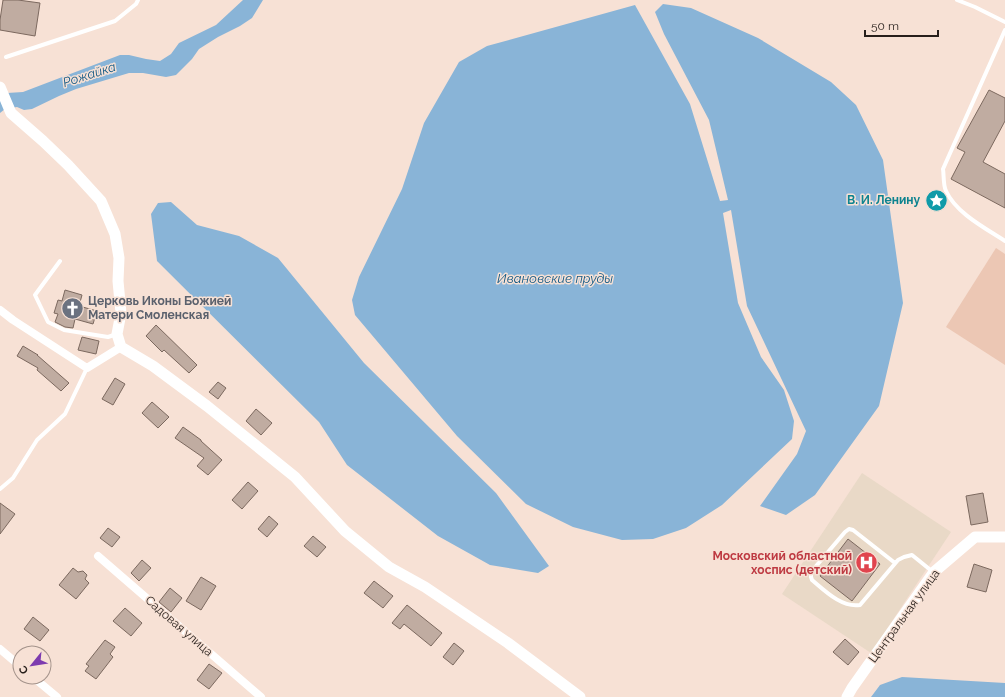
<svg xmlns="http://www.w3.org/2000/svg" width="1005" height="697" viewBox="0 0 1005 697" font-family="Raleway,sans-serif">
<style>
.medical{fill:#e9d9c7}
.green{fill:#ecc7b4}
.water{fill:#89b4d7}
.building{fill:#c0aca1;stroke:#7c695f}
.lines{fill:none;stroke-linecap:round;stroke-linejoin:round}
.service{stroke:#fff;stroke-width:4}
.minor{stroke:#fff;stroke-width:8}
.tertiary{stroke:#fff;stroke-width:11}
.labels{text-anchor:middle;stroke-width:3;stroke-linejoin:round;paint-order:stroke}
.culture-label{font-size:12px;font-weight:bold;fill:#0d838f;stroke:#f7e1d5;text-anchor:end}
.worship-label{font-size:12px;font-weight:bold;fill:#5b616d;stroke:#f7e1d5;text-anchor:start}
.health-label{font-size:12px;font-weight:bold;fill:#be3a42;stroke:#f7e1d5;text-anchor:end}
.street-label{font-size:12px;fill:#271f1b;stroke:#f7e1d5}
.water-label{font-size:13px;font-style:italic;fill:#0e5683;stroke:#f7e1d5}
</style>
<rect width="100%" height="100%" fill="#f7e1d5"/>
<path class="medical" d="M862,473l89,59 -80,121 -89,-59z"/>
<path class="green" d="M996,248l9,6v111l-59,-38z"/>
<path class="water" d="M243,0h20l-11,18 -12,8 -22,11 -19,12 -7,10 -16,16 -10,2 -23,-4h-14l-53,16 -17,7 -27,13 -8,1 -7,-3 -12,2 -5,4v-16l7,-4 16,-1 97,-37h9l17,4 14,2 11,-7 8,-11 37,-18z
M663,4l28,4 67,30 73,44 25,23 27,55 20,143 -24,103 -64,89 -29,20 -26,-9 37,-52 9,-23 -59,-125 -16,-96 -8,3 15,90 23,54 23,33 10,31 -2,18 -70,66 -36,23 -33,11 -31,1 -49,-13 -47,-23 -69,-68 -102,-121 -3,-15 7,-23 43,-88 22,-66 35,-61 28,-16 148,-41 55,99 30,97 8,-1 -19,-80 -45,-86 -9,-22z
M171,202l26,23 42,11 39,22 86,105 132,130 53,73 -11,7 -48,-8 -52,-29 -91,-71 -28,-43 -162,-161 -6,-47 7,-11z
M902,677l103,6v14h-134l9,-12z"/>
<path class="building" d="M3,0h15l22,3 -5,33 -35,-6v-10z
M989,90l16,8v23l-22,41 22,12v34l-54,-29 14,-27 -8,-4z
M65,290l17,5 -3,11 18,5 -4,13 -18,-5 -2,9 -8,-1 -10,-5 3,-8 -4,-1 4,-13 4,1z
M156,325l41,40 -8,8 -25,-23 -2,2 -16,-16z
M82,337l17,4 -3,13 -18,-4z
M23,346l15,9h-1l32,28 -8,8 -24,-21 1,-2 -21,-12z
M115,378l10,6 -12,21 -11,-6z
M218,382l8,6 -8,11 -9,-7z
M152,402l17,15 -11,11 -16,-15z
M256,409l16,14 -11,12 -15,-14z
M183,427l18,13v1l21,19 -14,15 -11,-9 7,-8 -29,-20z
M248,482l10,9 -16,18 -10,-9z
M983,493l5,29 -17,3 -5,-29z
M0,503l15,11 -15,20z
M269,516l9,8 -11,13 -9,-8z
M108,528l12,9 -8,10 -12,-9z
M313,536l13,11 -9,10 -13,-11z
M848,539l32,25 -28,37 -32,-25z
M142,560l9,8 -12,13 -8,-8z
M974,564l18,6 -6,22 -19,-5z
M73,568l5,4 5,-1 4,4 -2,4 4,4 -13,16 -17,-14z
M201,577l15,9 -15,24 -15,-9z
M374,581l19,15 -10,12 -19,-15z
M170,588l12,10 -11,14 -12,-10z
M407,605l35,28 -11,13 -27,-22 -4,5 -8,-6z
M125,608l17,15 -11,13 -18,-15z
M33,617l16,13 -9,11 -16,-12z
M845,639l14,13 -11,13 -15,-13z
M105,640l10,7 -5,7 3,3 -17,22 -11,-8 4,-5 -3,-2z
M454,643l10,8 -11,14 -10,-8z
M209,664l13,9 -13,16 -12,-9z"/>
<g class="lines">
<path class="service" d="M957,0l18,7 30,15
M1005,30l-62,139c1,6 0,16 3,22 10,22 39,37 59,50
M6,57l109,-36 21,-17 2,-4
M60,261l-25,34 13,27 16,8 44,7 9,-3
M0,489l13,-11 24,-38 28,-26 22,-46
M895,563l-42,-33 -4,-1 -4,3 -34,40v5l1,3c13,11 30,28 48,25l38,-45 6,-3 8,-2 21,17"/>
<path class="minor" d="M0,310l13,10 74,48 34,-21
M98,556l163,141
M0,649l20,17
M33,677l24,20"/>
<path class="tertiary" d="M0,87l11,26 32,28 25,24 33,36 14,33 4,24 -1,23 3,32 -4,21 4,13 32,19 54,40 88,71 50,54 44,36 36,20 83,56 72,54
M847,697l5,-9 82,-116 41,-35h30"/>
</g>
<defs>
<symbol id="sight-disc" viewBox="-11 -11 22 22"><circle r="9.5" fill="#0f9aa8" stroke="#f7e1d5"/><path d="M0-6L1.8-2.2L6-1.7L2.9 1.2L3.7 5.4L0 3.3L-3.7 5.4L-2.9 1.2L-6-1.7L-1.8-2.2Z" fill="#fff"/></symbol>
<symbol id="church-disc" viewBox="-11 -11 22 22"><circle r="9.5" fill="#6b7280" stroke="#f7e1d5"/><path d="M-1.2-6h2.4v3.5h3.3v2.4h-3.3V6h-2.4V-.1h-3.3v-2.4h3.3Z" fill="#fff"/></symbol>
<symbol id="hospital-disc" viewBox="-11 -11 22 22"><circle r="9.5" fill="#e0444e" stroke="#f7e1d5"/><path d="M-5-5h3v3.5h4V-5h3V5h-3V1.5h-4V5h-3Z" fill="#fff"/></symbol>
</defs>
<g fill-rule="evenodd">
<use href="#sight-disc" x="924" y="188" width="25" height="25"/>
<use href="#church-disc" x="60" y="296" width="25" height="25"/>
<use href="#hospital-disc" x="854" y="550" width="25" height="25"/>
</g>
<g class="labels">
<g class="culture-label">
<text x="920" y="204">В. И. Ленину</text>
</g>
<g class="worship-label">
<text x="88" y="305">Церковь Иконы Божией<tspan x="88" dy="14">Матери Смоленская</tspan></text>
</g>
<g class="health-label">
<text x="852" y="560">Московский областной<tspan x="852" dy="14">хоспис (детский)</tspan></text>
</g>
<g class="street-label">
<text transform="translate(904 616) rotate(-54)" y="4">Центральная улица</text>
<text transform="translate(179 626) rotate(41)" y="4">Садовая улица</text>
</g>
<g class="water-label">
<text transform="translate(89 74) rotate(-18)" y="5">Рожайка</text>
<text x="555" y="283">Ивановские пруды</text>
</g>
</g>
<g transform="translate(32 665) rotate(240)"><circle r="19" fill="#f7e1d5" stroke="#a4938b"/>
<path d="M0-3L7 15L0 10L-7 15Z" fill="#7d3baf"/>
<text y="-6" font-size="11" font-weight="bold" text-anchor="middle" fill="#271f1b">С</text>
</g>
<path d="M865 30v6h73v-6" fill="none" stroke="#271f1b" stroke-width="2"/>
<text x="871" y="30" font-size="12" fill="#271f1b" stroke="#f7e1d5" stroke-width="3" paint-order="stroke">50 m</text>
</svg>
